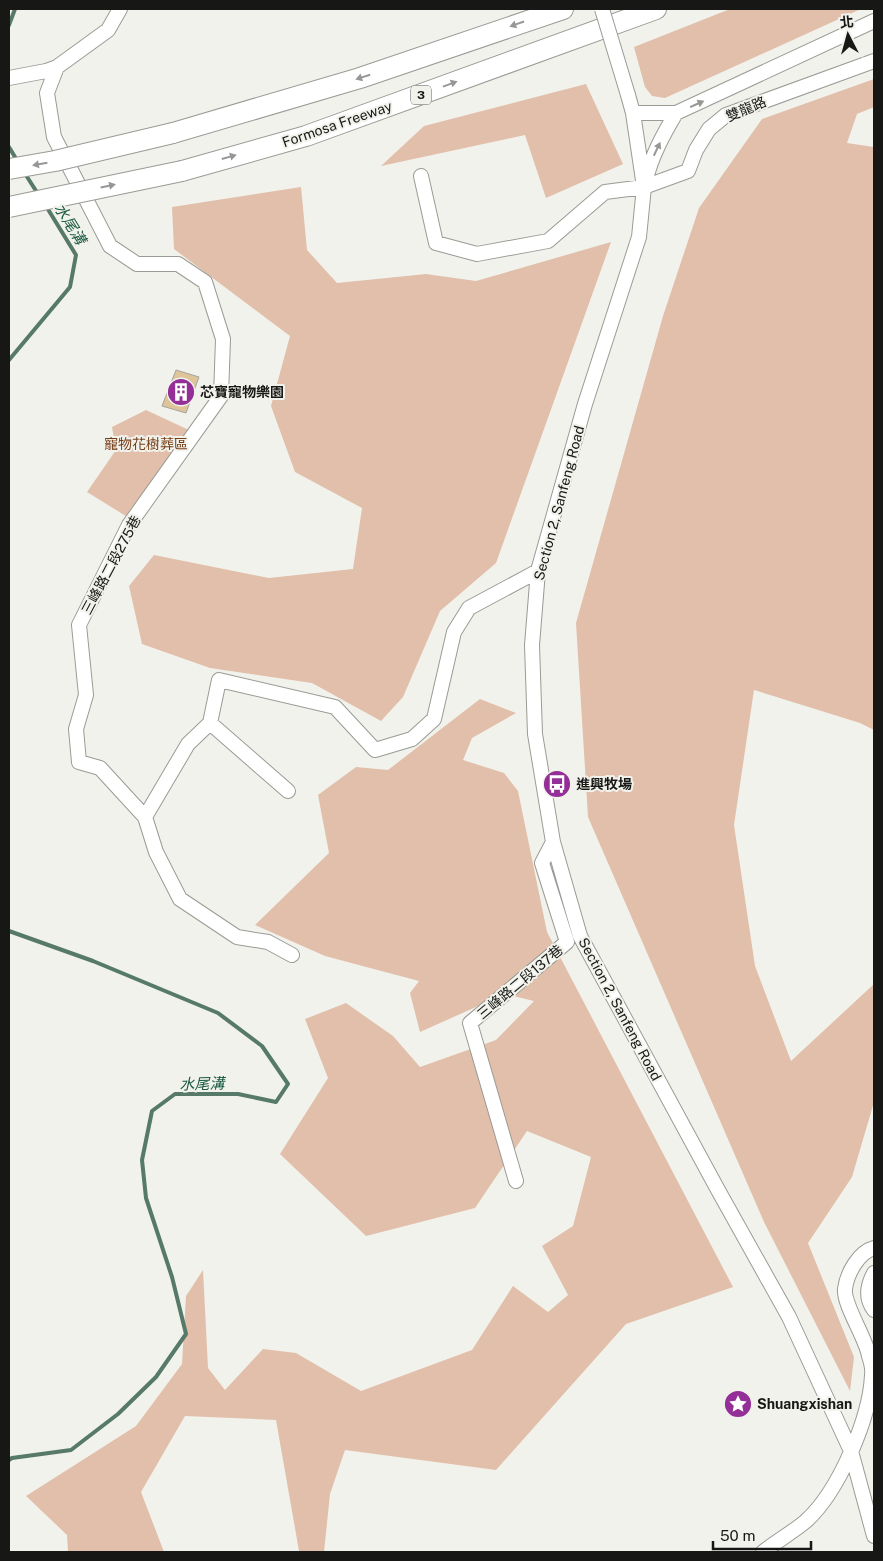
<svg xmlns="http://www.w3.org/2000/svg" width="883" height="1561" viewBox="0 0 883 1561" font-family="'Public Sans','Noto Sans TC',sans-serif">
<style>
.green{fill:#e1bfaa}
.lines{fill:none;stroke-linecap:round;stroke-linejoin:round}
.stream{stroke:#567969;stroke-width:4}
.building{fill:#ddc499;stroke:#a6a29d}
.minor-casing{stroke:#9a9b95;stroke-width:16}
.highway-casing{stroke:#9a9b95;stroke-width:22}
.minor{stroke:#fff;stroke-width:14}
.highway{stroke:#fff;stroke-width:20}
.minor-bridge-casing{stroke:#9a9b95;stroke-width:16;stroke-linecap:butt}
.highway-bridge-casing{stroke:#9a9b95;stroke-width:22;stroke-linecap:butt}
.minor-bridge{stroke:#fff;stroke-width:14}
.highway-bridge{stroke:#fff;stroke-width:20}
.oneway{fill:#979796}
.labels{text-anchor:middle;stroke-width:4;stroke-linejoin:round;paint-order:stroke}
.shield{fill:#f2f2ec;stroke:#595956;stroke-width:1}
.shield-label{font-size:12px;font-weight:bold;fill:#171715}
.street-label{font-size:14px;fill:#171715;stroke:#f2f2ec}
.poi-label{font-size:14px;font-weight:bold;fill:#171715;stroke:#f2f2ec;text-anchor:start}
.park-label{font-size:14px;fill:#763e17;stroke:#f2f2ec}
.water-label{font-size:15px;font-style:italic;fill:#1a5a43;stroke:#f2f2ec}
</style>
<rect width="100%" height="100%" fill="#f2f2ec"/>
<path class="green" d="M730,9h131l-196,89 -13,-2 -7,-9 -11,-40z
M874,79v28l-17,7 -10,29 27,4v583l-14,-7 -106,-33 -20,135 21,141 36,95 83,-77v118l-22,75 -44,66 46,114 -4,34 -86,-169 -176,-405 -12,-194 87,-307 36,-108 63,-89z
M586,84l37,80 -77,34 -21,-63 -144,31 43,-40z
M301,187l6,63 30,33 89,-9 50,7 135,-39 -115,321 -56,48 -37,86 -22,24 -69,-38 -102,-15 -68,-24 -13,-58 25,-31 115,23 84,-9 9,-61 -67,-36 -24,-66 19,-70 -116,-87 -2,-42z
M146,410l45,21 -62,87 -42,-26 29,-42 -4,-23z
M480,699l36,14 -44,25 -9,22 41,13 14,18 29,141 186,355 -107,37 -130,146 -151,-20 -15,44 -6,58 -25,-1 -23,-131 -91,-4 -44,76 23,60h-96l-1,-17 -41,-39 110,-70 46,-62 4,-68 17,-26 5,98 17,22 38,-41 33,4 65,38 111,-41 41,-64 35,26 20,-17 -26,-49 31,-20 18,-69 -64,-26 -52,77 -109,28 -86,-82 48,-76 -23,-59 41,-16 47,33 27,31 76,-27 38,-39 -29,-7 -85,38 -10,-39 9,-12 -94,-25 -70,-31 74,-72 -11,-58 38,-28 32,3z"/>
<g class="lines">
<path class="stream" d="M9,25l6,-16
M9,147l9,15
M24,172l14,22
M9,360l61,-73 6,-32 -30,-49
M9,931l84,30 125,52 44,33 26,38 -12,18 -38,-8h-63l-23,17 -10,49 4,38 26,79 14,57 -30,43 -38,37 -47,36 -59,8 -3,2"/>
</g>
<path class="building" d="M176,370l23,7 -13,36 -24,-7z"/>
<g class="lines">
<defs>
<path id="minor" d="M57,67l-10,26 7,44 56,109 27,18h41l27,18 18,57 -2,57 -92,129 -50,100 7,70 -10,34 3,33 21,6 45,49 43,-73 22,-21
M9,78l37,-7 11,-4 51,-37 12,-21
M628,95l5,18 11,74 -5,50 -54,167 -47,167 -6,74 3,89 18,108 27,94 138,254 71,127 62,134 23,85
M633,113h43l198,-92
M421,176l15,67 41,11 71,-13 57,-49 39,-5 44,-16 8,-21 13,-21 17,-14 148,-54
M646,179c6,-24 17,-44 30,-66
M288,791l-78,-68 9,-43 116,27 40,43 37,-11 22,-20 20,-87 15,-24 69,-37
M145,817l11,35 24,47 57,38 31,5 24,13
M516,1181l-46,-158 97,-81 -25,-79 11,-21
M874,1273c-7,13 -9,25 0,37
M763,1552c14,-11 30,-20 43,-31 33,-30 64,-103 66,-146 1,-6 -1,-13 -3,-19 -3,-18 -26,-52 -24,-67 2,-16 14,-37 29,-41"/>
<path id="highway" d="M173,133l187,-55 203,-69
M182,171l124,-35 350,-127"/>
</defs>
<use href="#minor" class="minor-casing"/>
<use href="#highway" class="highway-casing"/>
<use href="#minor" class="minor"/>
<use href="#highway" class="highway"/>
<defs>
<path id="minor-bridge" d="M602,9l26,86"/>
<path id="highway-bridge" d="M9,169l46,-8 118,-28
M9,207l173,-36"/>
</defs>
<use href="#minor-bridge" class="minor-bridge-casing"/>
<use href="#highway-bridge" class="highway-bridge-casing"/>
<use href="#minor-bridge" class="minor-bridge"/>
<use href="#highway-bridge" class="highway-bridge"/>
</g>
<defs><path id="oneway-solid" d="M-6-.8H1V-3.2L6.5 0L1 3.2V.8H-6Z" transform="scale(1.25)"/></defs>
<g class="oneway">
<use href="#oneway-solid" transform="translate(517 24) rotate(161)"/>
<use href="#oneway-solid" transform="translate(363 77) rotate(162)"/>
<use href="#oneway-solid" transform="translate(450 84) rotate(-20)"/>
<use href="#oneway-solid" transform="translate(697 104) rotate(-24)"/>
<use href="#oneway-solid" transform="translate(657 149) rotate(-65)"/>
<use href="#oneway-solid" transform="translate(229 157) rotate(-16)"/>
<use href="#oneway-solid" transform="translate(40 164) rotate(170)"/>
<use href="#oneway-solid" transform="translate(108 186) rotate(-12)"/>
</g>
<defs>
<symbol id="building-disc" viewBox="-11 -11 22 22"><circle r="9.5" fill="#932f96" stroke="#f2f2ec"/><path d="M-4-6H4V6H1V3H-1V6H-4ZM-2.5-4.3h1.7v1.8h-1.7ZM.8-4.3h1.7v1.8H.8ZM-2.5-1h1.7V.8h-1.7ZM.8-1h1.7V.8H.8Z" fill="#fff"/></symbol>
<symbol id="bus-disc" viewBox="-11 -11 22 22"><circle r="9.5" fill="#932f96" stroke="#f2f2ec"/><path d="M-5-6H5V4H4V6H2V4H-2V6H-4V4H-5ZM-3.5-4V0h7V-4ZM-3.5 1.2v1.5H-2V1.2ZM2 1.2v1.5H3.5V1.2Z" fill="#fff"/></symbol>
<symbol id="sight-disc" viewBox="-11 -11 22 22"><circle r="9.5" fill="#932f96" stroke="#f2f2ec"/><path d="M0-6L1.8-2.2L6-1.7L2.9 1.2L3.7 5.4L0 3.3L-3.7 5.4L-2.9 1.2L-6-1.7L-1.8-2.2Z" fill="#fff"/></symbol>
</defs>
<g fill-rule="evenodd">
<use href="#building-disc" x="165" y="376" width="32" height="32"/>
<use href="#bus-disc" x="541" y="768" width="32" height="32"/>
<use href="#sight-disc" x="722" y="1388" width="32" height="32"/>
</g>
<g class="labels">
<rect class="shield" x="411" y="85.5" width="20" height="19" rx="4"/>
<g class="shield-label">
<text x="421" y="99">3</text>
</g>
<g class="street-label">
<text transform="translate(746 109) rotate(-23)" y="5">雙龍路</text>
<text transform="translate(337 124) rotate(-19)" y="5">Formosa Freeway</text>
<text transform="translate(559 503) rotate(-75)" y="5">Section 2, Sanfeng Road</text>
<text transform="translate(111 565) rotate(-62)" y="5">三峰路二段275巷</text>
<text transform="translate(520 982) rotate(-40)" y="5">三峰路二段137巷</text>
<text transform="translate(620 1009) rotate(62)" y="5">Section 2, Sanfeng Road</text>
</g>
<g class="poi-label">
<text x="200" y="397">芯寶寵物樂園</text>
<text x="576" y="789">進興牧場</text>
<text x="757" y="1409">Shuangxishan</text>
</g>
<g class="park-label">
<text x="146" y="449">寵物花樹葬區</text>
</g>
<g class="water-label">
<text transform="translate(70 224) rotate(58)" y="5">水尾溝</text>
<text transform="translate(202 1084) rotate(-1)" y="5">水尾溝</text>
</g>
</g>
<rect width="883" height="1561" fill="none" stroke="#171715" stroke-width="20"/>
<g transform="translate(848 35) rotate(354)" stroke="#f2f2ec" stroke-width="4" paint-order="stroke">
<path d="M0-4L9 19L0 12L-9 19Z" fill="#171715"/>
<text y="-8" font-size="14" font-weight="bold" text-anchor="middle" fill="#171715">北</text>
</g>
<path d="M713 1541v8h98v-8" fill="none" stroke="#171715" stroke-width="2.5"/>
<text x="720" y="1541" font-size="15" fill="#171715" stroke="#f2f2ec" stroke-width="4" paint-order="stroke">50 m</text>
</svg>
